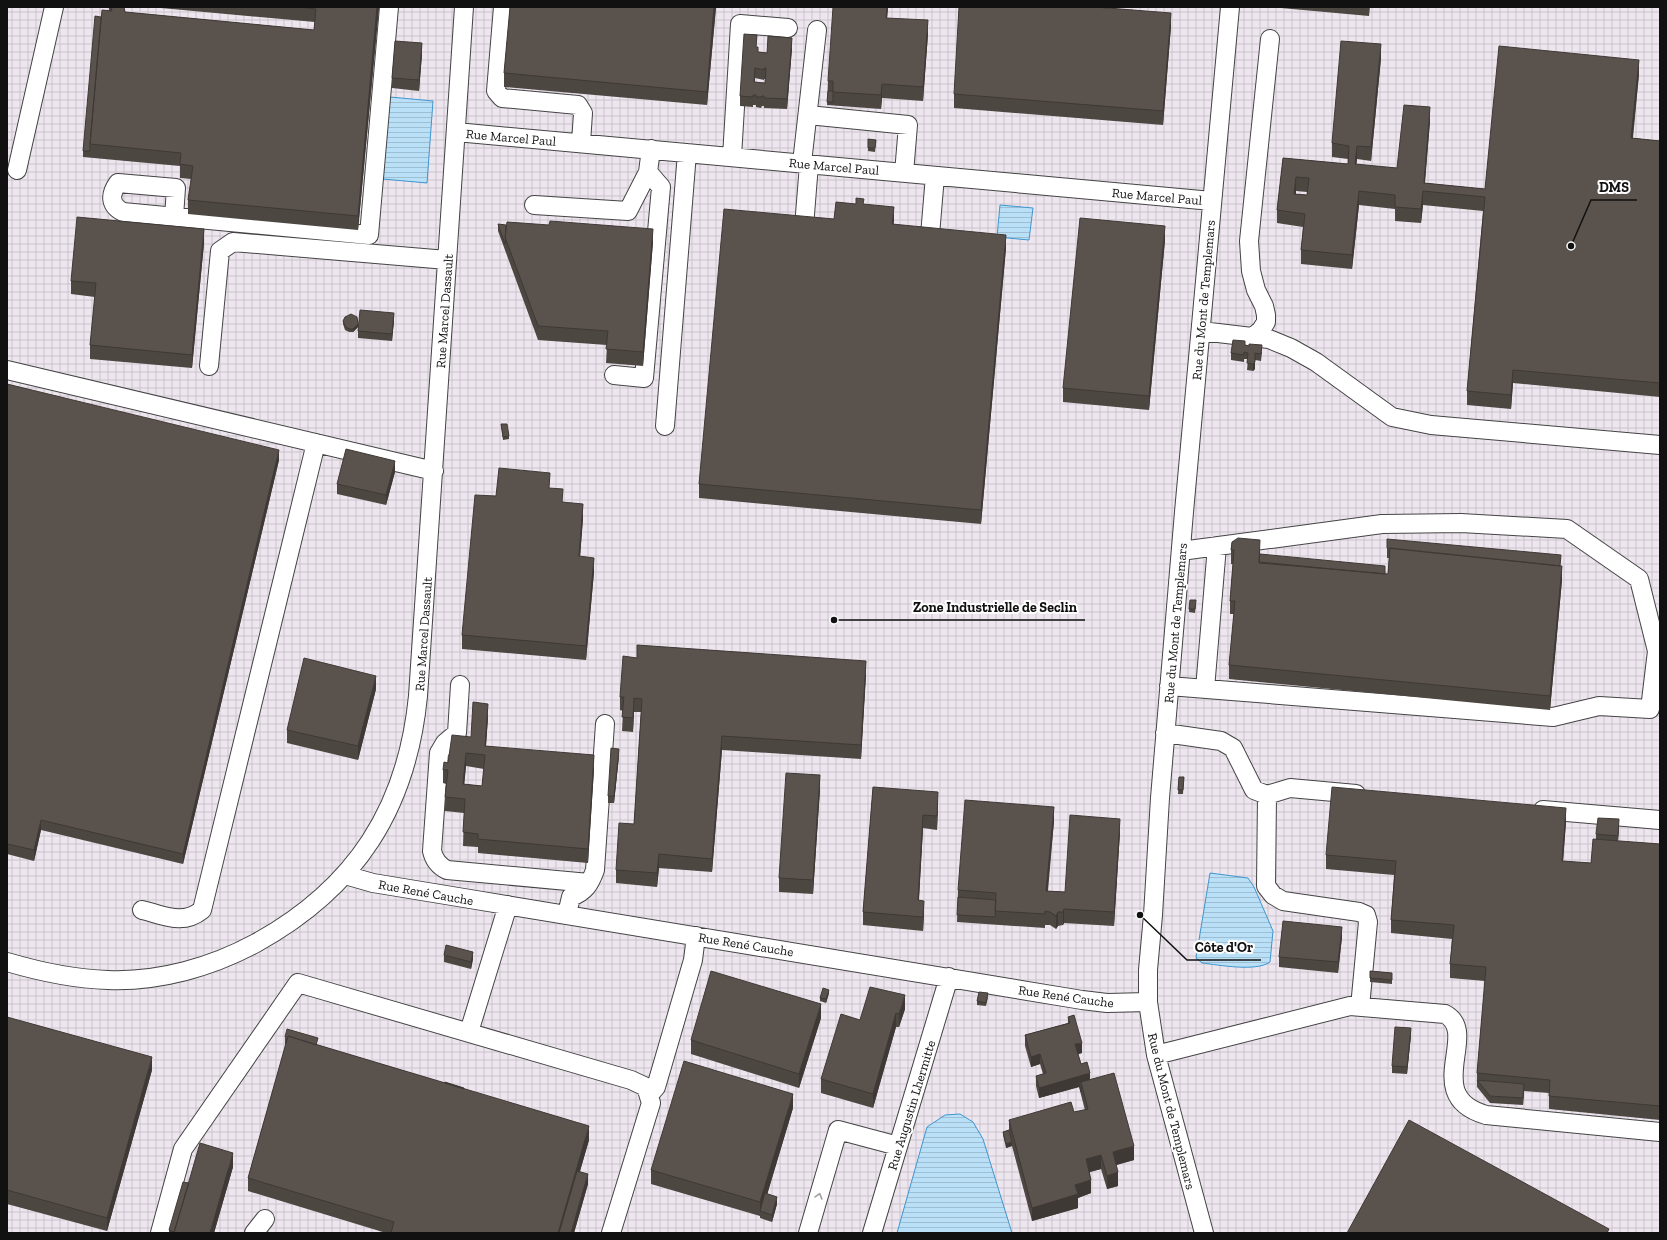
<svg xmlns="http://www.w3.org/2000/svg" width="1667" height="1240" viewBox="0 0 1667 1240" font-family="'Zilla Slab',serif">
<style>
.industrial{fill:url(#industrial-grid)}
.water{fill:url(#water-rules);stroke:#3f96cf}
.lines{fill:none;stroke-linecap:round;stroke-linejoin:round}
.minor-casing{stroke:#444;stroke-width:20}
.minor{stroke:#fff;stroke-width:18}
.wall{fill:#4d4742;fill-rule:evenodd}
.shaded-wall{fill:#3f3936}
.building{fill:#5a524d;stroke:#3f3936;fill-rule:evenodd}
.oneway{stroke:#a0a0a0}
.labels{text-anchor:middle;stroke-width:4;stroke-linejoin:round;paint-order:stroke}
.street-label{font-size:13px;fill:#111;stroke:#fff}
.leader{fill:none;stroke:#111;stroke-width:1.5}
.callout-dot{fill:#111;stroke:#fff;stroke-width:1.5}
.callout-label{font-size:14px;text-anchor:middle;font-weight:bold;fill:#111;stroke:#fff;stroke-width:4;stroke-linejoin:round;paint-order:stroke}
</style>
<defs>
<pattern id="industrial-grid" width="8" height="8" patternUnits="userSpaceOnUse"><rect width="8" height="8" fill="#eee6ef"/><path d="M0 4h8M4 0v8" fill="none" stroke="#cbc4cc"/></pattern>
<pattern id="water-rules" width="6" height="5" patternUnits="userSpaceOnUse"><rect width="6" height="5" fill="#b9e0f7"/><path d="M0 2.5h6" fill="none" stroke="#9ebfd3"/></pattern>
</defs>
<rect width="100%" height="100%" fill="#fffdf5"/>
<path class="industrial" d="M7,7h1653v1226h-1653z"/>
<path class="water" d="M390,97l43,4 -6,82 -44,-4z
M1000,205l33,3 -4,32 -32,-3z
M1210,873l38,5 6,9 19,44 -3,31c-14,10 -51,3 -68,1l-6,-5z
M960,1114l13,8 10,17 29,94h-115l30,-106 18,-12z"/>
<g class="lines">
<defs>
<path id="minor" d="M503,7l-7,84 6,7 76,7 5,8 -2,30
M808,115l100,10 -4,48
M456,132l756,69
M732,157l8,-133 48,4
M802,163l15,-133
M17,170l37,-163
M534,205l94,6 20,-39
M174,217l2,-29 -58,-5c-8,11 -9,22 5,29l246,23 20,-228
M804,227l5,-63
M930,235l5,-59
M1201,331l68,8 22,9 25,14 76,55 39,8 229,20
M1253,337l8,-7 5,-8v-7l-2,-9 -8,-16 -5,-19 -2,-30 21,-202
M209,366l11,-115 13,-9 214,18
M7,370l427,101
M614,375l30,3 17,-191 -13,-15 3,-23
M665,426l22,-273
M460,685l-3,48 -12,10 -6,10 -7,98c2,9 7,15 15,19l142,13
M1169,686l384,31 46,-11 51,3 7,-58 -18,-72 -72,-50 -106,-6 -79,1 -201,27
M1205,689l12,-143
M1165,733l56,8 12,7 21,42 13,5 23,-7 66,6
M1267,795l-1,91 7,9 10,6 76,11 7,3 2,7 -8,85
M1543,810l117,10
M345,875l28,8 97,16 612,101 25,3 41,-1
M142,910c22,5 40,16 60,0l114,-467
M567,914l4,-17c14,-5 19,-13 24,-27l10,-146
M7,962c34,10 66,17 101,18 51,2 104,-13 148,-37 100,-55 151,-135 162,-247l46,-689
M469,1032l39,-127
M1156,1055l194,-49 95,8c36,19 -25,82 41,101l174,17
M649,1095l7,-8 37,-127 3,-24
M160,1233l23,-84 115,-166 333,97 15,7 5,16 -40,130
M254,1233l11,-14
M808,1233l30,-103 60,16
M872,1233l77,-256
M1204,1233l-48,-178 -8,-53v-32l5,-55 7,-117 24,-286 46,-505"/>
</defs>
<use href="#minor" class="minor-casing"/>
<use href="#minor" class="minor"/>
</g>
<path class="wall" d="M109,7h15l1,5 189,18 1,-8 -165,-15h229l-21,223 -170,-16v-14l3,-21 -11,-1v-12l-97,-9v-6l18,-134 8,-6z
M510,7h206l-9,98 -203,-18v-14z
M887,7h1l-1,11 41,16 -5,67 -41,-3 -1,11 -54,-4 1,-24z
M1270,7h100l-1,9z
M1171,26l-8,99 -209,-17v-14z
M757,47l1,5 9,1 25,-5 -5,61 -23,-1v-2h-2l-1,2 -5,-1v-2h-3v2l-13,-1v-10zM755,78l9,2v-1h2l-1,4 -10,-1z
M422,54l-3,37 -27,-3v-10z
M1381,58l-10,103 -14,-2 -1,6 41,3 33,-47 -5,62 60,6 154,-115 -6,64 27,3v256l-147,-14 -2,26 -44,-4v-14l16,-180 -60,-6 -2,18 -26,-2v-12l-36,-4 -7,64 -51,-5v-14l2,-23 -26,-4v-13l6,-52 65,6v-5l-16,-2v-14zM1296,191l11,1v3l-11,-1z
M868,139l8,1 -1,12 -7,-1z
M864,204l30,17 -1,3 113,24 -25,276 -282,-26v-14l135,-265z
M498,224l155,18 -10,124 -37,-3 1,-18 -69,-5 -40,-109z
M1165,240l-16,170 -86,-8v-14z
M204,243l-12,125 -102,-9v-14l5,-48 -24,-3v-13z
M394,320l-2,21 -34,-3v-7z
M343,321l15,6 -5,5h-4l-4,-2 -2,-6z
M1245,345l17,7 -1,9 -6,-1v9l-2,2 -6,-1 1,-11h-4v3l-13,-2v-7z
M7,384l272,76 -96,404 -142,-34 -7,31 -27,-7z
M501,424l8,12v3l-6,1z
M395,472l-9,33 -49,-11v-10z
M550,488l13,14 20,16 -3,39 14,15 -8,88 -124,-11v-14l34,-139z
M1232,542l28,12 128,20 1,-16h-2v-10l174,18 1,14 -12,130 -321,-31v-14l5,-51h-4v-13l3,-37h-2v-14z
M1190,600l6,4 -1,9 -6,-1z
M637,658l229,16 -5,85 -139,-9 -10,122 -53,-4 -2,19 -41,-4v-13l18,-46 7,-112h-7l-1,20 -11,-1 1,-20 -3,-1v-13z
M376,689l-18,71 -71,-17v-13z
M488,717l-2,29 108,23 -6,94 -110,-10v-6l-15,-1 1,-33 -19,-2v-14l1,-13 -3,-1v-13l28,-33zM466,766l18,3 -2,17 -18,-2z
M619,756l-5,47h-6v-7z
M1179,777h5l-1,17h-5z
M873,787l65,18 -1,25 -14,-2 -4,72 5,14 -1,17 -60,-6v-13z
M820,789l-7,105 -34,-2v-14z
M1054,821l-6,70 17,1 55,-60 -6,94 -50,-3 -1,2 -5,1 -2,3 -6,-4h-5v3l-88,-6 1,-32z
M1566,822l-3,39 28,2 5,-24v-5l23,-8 -1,15 42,3v276l-111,-11v-16l-25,-2 -1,14 -33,-2 -13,-16v-14l8,-92 -35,-3v-14l2,-25 -61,-6v-13l3,-45 -68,-6v-14z
M1342,937l-4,36 -59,-6v-10z
M444,955l29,4 -2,10 -27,-7z
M1370,971l22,2v11l-22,-2z
M829,993l-3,10 -6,-2v-3z
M988,997l-2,9 -9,-1v-4z
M905,1009l-6,18h-3l-23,81 -52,-15v-14l39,-59z
M7,1017l145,53 -45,161 -100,-27z
M1068,1017l14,36 -4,1 3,10 9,16 44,80 -18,5 2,21 -11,3 -6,-20 -11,3 1,21 -13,5v10l-46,13 -20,-75 -6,2 -3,-13v-3l6,-2v-10l65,-8 11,-2 -6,-23 -40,11 -3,-12v-10l7,-2 -3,-10 -9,3 -6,-21v-11l43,-12z
M821,1018l-22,70 -108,-34v-14z
M1411,1035l-4,39 -15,-1v-7z
M285,1037l33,8 146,44 125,51 -9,31 8,13 -14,49h-188l-138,-42v-13l38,-134h-1z
M793,1108l-26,86 10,10 -5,18 -12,-4v-2l-109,-32v-14z
M233,1167l-19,66h-45v-3l20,-47z"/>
<path class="shaded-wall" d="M377,7h2l-21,223v-14z
M714,7h2l-9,98v-13z
M887,7h1l-2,24v-13z
M1171,13v13l-8,99v-14z
M928,20v14l-5,67v-14z
M792,38v10l-5,61v-10z
M422,43v11l-3,37v-11z
M1381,44v14l-10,103v-14z
M1639,60v14l-8,78v-14z
M882,84v14l-1,11v-14z
M1430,107v14l-6,70v-8z
M1357,146v13l-2,19v-14z
M1296,177v14l-2,16v-13z
M1359,191v14l-7,64v-14z
M1423,191v14l-2,18v-14z
M894,207v14l-2,17v-14z
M1165,226v14l-16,170v-14z
M204,229v14l-12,125v-13z
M653,229v13l-10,124v-14z
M1006,235v13l-25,276v-14z
M394,313v7l-2,21v-7z
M358,324v3l-5,5v-3z
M1255,353v16l-2,2v-7z
M1513,370v13l-2,26v-14z
M279,450v10l-96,404v-10z
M395,461v11l-9,33v-10z
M583,504v14l-4,52v-14z
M594,558v14l-8,88v-14z
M1562,566v14l-12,130v-14z
M866,661v13l-5,85v-14z
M376,676v13l-18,71v-14z
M634,698v14l-1,20v-14z
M488,704v13l-3,42v-13z
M722,736v14l-10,122v-13z
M619,749v7l-5,47v-7z
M466,753v13l-3,32v-14z
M594,755v14l-6,94v-14z
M820,775v14l-7,105v-14z
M938,792v13l-1,25v-14z
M1054,807v14l-8,83v-13z
M1566,808v14l-4,52v-13z
M923,815v13l-5,86v-14z
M1120,819v13l-6,94v-14z
M1619,819v7l-1,17v-7z
M41,820v10l-7,31v-11z
M659,854v14l-2,19v-14z
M924,901v13l-1,17v-14z
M1064,909v14l-1,2v-13z
M1058,912v14l-2,3v-13z
M1342,927v10l-4,36v-11z
M473,952v7l-2,10v-7z
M829,990v3l-3,10v-4z
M905,995v14l-6,18v-13z
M821,1004v14l-22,70v-14z
M896,1013v14l-23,81v-14z
M1411,1028v7l-4,39v-7z
M1082,1043v10l-7,2v-11z
M1040,1054v10l-9,3v-10z
M152,1057v13l-45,161v-13z
M1090,1073v10l-9,-1 -2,1v4l-40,11v-10z
M1524,1084v7l-1,14v-7z
M793,1094v14l-31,104h-2v-10z
M589,1126v14l-27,93h-4z
M1012,1142v4l-6,2v-4z
M1134,1146v14l-21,6v-14z
M233,1153v14l-19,66h-4z
M1101,1155v14l-15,4v-14z
M1118,1172v14l-11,3v-13z
M588,1174v10l-14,49h-3z
M1091,1180v13l-13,5v10l-46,13v-13l43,-23z
M777,1197v7l-5,18v-7z"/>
<path class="building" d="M111,7h13l1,5 189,18 2,-21 -17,-2h78l-19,209 -170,-16 5,-34 -13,-2 1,-11 -91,-9 12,-134 10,1z
M510,7h204l-7,85 -203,-19z
M833,7h54l-1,11 42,2 -5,67 -41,-3 -1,11 -48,-3v-11h-5z
M959,7h136l76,6 -8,98 -209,-17z
M95,16l6,1 -11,127v7h-7z
M744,34l13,1 -1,12h2v5l9,1 1,-17 24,2 -5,61 -23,-1v-2h-2l-1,1h-5v-2h-3v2l-13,-1zM755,68l9,2v-2h2l-1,15 -11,-1z
M395,41l27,2 -3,37 -27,-2z
M1341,41l40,3 -10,103 -14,-1 -2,18 42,4 7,-63 26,2 -6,76 61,6 14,-143 140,14 -8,78 29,3v242l-147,-13 -2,25 -44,-4 18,-194 -62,-6 -2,18 -26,-2v-12l-36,-4 -7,64 -51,-5 4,-36 -28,-4 6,-52 65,6 1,-18 -17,-3zM1296,177l13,1 -2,17 -13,-1z
M828,91h5v11h-6z
M868,139l8,1 -1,8h-7z
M856,198l8,1 -1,5 31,3 -2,17 114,11 -25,275 -282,-26 25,-275 110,10 2,-17 20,2z
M77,217l127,12 -12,126 -102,-10 6,-62 -25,-2z
M1080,218l85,8 -16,170 -86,-8z
M550,221l103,8 -10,123 -37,-3 2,-18 -70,-5 -33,-89 2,-15 42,3z
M498,224l8,1 -1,19z
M360,310l34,3 -2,21 -34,-3z
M351,314l6,3 1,7 -5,5h-4l-4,-3 -2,-5 2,-4z
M1233,340l12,1v4l4,1v-2l13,1 -1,9 -6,-1v9l-2,2 -6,-1 1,-10 -4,-1v3l-13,-2z
M7,384l272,66 -96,404 -142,-34 -7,30 -27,-6z
M501,424h6l2,12 -6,1z
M346,449l49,12 -9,34 -49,-11z
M499,468l51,5 -1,15 14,1 -1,13 21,2 -4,52 15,2 -8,88 -124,-11 13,-140 21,1z
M1238,538l22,2 -1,23 129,11 2,-26 172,18 -12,130 -321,-31 6,-64h-5l4,-51h-3l1,-8z
M1387,539l174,16 -1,11 -173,-18z
M1260,554l125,12v8l-126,-12z
M1190,600h6l-1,9h-6z
M637,645l229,16 -5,84 -139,-9 -10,123 -53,-5 -2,19 -41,-3 3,-47 15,1 8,-125 -8,-1 -1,20 -11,-1 2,-20h-4l3,-41 14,2z
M304,658l72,18 -18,70 -71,-16z
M473,702l15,2 -3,42 109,9 -6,94 -110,-10v-5l-15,-2 2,-33 -20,-2 3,-27h-5l1,-8 4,1 4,-28 19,2zM466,753l19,2 -3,31 -19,-2z
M611,748l8,1 -5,47h-6z
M786,773l34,2 -7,105 -34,-2z
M1179,777h5l-1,13h-5z
M873,787l65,5 -1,24 -14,-1 -5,85 6,1 -1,16 -60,-5z
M1332,787l234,21 -4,53 29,2 2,-24 67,5v262l-111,-10 1,-16 -73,-7 9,-106 -36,-3 4,-39 -63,-5 5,-59 -70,-6z
M965,800l89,7 -8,84 19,1 5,-77 50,4 -6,93 -50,-3 -1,3h-5l-2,4 -6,-4 -5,-1v3l-50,-3 1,-18 -38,-3z
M1598,818l21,1 -1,17 -22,-2z
M958,897l38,3 -1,17 -38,-2z
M1283,921l59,6 -4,35 -59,-5z
M446,945l27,7 -2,10 -27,-7z
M711,971l110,33 -22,70 -108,-34z
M1370,971l22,2v7l-22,-2z
M870,987l35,8 -6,19 -3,-1 -23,81 -52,-15 20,-65 19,6z
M823,988l6,2 -3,9 -6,-1z
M979,992l9,1 -2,10 -9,-2z
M1074,1015l8,28 -7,1 6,20 6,-2 3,11 -51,15 -3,-12 10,-3 -6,-19 -9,3 -6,-22 45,-12 -2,-6z
M7,1017l145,40 -45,161 -100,-28z
M1395,1027l16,1 -4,39 -15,-1z
M287,1029l31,9 -2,7 -28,-9v1h-3z
M288,1036l301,90 -31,107h-167l3,-11 -146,-44z
M684,1061l109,33 -33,108 -109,-32z
M1114,1073l20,73 -21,6 5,20 -11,4 -6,-21 -15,4 5,21 -16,5 3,9 -46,14 -23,-88 62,-18 3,10 14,-3 -7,-27z
M1477,1080l47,4 -1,14 -33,-2z
M445,1082l19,6v1l-19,-6z
M1081,1082v10l-2,-9z
M1409,1120l200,109 -2,4h-260z
M1009,1130l3,12 -6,2 -3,-12z
M200,1143l33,10 -23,80h-36z
M577,1171l11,3 -17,59h-12z
M183,1182l6,1 -15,49 -5,-2z
M765,1193l12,4 -5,18 -12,-4z"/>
<defs><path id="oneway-chevron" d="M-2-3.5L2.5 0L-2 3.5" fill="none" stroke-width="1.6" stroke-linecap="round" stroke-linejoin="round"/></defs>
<use class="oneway" href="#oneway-chevron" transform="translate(819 1196) rotate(-74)"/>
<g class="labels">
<g class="street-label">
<text transform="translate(511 137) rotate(5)" y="5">Rue Marcel Paul</text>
<text transform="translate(834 166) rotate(5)" y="5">Rue Marcel Paul</text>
<text transform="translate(1157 196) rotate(5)" y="5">Rue Marcel Paul</text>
<text transform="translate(1203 300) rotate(-85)" y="5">Rue du Mont de Templemars</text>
<text transform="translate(444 311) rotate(-86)" y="5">Rue Marcel Dassault</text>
<text transform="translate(1175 623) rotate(-85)" y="5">Rue du Mont de Templemars</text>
<text transform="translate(423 634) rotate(-86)" y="5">Rue Marcel Dassault</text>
<text transform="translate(426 892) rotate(10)" y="5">Rue René Cauche</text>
<text transform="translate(746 944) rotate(9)" y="5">Rue René Cauche</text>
<text transform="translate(1066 996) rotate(8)" y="5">Rue René Cauche</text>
<text transform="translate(911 1105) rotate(-73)" y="5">Rue Augustin Lhermitte</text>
<text transform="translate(1172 1111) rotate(76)" y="5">Rue du Mont de Templemars</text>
</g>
</g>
<path class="leader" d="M1571 246L1591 200H1637M834 620L905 620H1085M1140 915L1187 960H1261"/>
<g class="callout-dot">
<circle cx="1571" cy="246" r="4"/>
<circle cx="834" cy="620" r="4"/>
<circle cx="1140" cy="915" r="4"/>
</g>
<g class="callout-label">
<text x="1614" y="192">DMS</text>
<text x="995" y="612">Zone Industrielle de Seclin</text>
<text x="1224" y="952">Côte d'Or</text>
</g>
<rect width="1667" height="1240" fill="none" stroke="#111111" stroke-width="16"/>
</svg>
